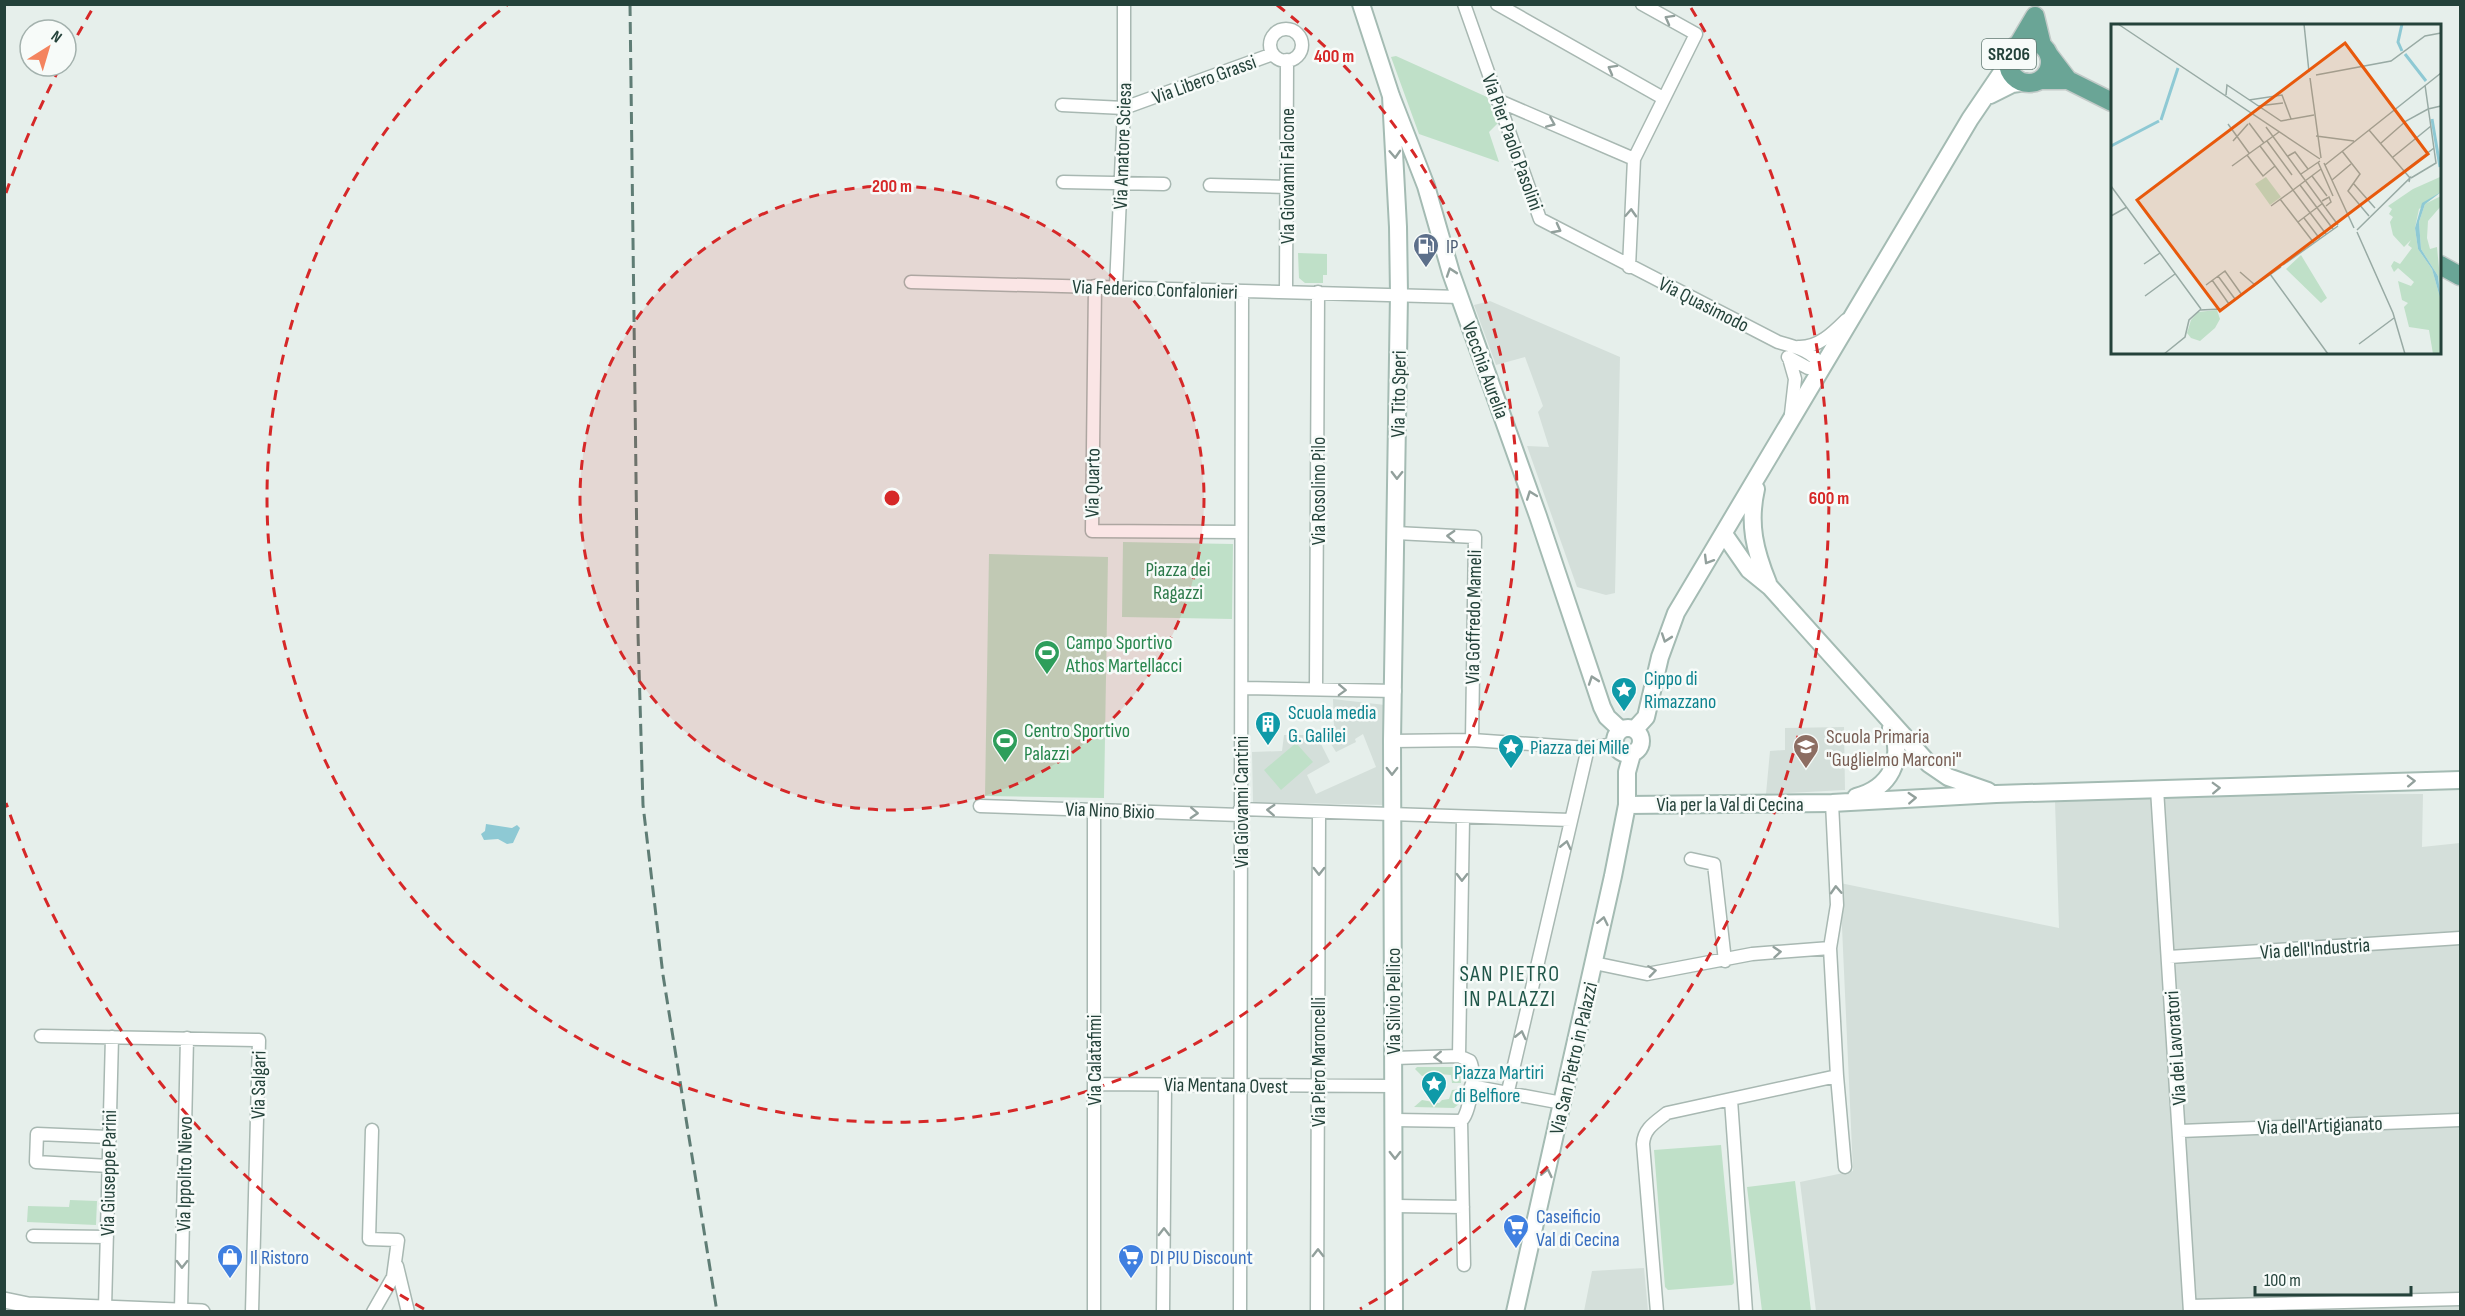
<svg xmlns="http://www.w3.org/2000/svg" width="2465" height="1316" viewBox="0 0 2465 1316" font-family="'Sofia Sans Condensed',sans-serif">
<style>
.built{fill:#d4dfda}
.green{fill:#bfe0c8}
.water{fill:#8ec9d4}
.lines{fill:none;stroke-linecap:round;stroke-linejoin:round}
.minor-casing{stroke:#a8b8b2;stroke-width:15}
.tertiary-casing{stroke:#a8b8b2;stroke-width:18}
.secondary-casing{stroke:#a4bbb3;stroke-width:20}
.primary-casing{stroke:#c2cac8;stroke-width:21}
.minor{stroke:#fff;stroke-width:12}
.tertiary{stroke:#fff;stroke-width:15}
.secondary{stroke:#fff;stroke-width:16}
.primary{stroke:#6aa596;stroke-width:18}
.rail{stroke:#5f7d75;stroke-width:3;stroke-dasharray:12 6;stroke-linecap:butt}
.oneway{stroke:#92a09c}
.ring{fill:none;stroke:#d62828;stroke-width:3;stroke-dasharray:10 8}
.labels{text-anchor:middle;stroke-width:5;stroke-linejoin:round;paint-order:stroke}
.shield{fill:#f7fbf9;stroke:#637a73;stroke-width:1.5}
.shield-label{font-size:18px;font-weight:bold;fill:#24423a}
.street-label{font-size:20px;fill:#24423a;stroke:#f7fbf9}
.service-label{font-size:20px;fill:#4e5e75;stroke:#f7fbf9;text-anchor:start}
.park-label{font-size:20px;fill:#2d7a4b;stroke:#f7fbf9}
.leisure-label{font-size:20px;fill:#27864d;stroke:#f7fbf9;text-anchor:start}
.culture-label{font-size:20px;fill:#0d838f;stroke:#f7fbf9;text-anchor:start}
.education-label{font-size:20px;fill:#785e54;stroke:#f7fbf9;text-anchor:start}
.shop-label{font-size:20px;fill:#366cbe;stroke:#f7fbf9;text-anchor:start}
.quarter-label{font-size:22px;letter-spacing:1.5px;fill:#1f5548;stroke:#f7fbf9}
.inset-river{fill:none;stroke:#8ec9d4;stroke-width:3}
.inset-road{fill:none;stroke:#98aaa4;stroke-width:1.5}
.view{fill:#e8590c;fill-opacity:0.15;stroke:#e8590c;stroke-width:3}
.inset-edge{fill:none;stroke:#24423a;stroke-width:3}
.centre{fill:#d62828;stroke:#f7fbf9;stroke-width:3}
.ring-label{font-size:18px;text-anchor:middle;font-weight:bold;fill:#d62828;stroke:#f7fbf9;stroke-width:5;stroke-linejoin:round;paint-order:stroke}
</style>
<rect width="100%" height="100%" fill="#e6efeb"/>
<path class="built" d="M1490,301l130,56 -5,236 -9,2 -29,-8 -50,-141 22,1 -11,-35 5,-6 -18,-49 -29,8 -22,-60z
M1333,699l52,6v100l-132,-3 -1,-50 30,-1 2,-16h24v7h12l10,20 -23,13 9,19 60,-27 -13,-33 -8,5 1,3 -20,10 -15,-24h13z
M1844,727l1,63 -79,4 4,-43 15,-1v-22z
M2423,794l-1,53 38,-4v468h-644l-16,-129 53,-11 -13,-288 219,45 -4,-127 148,-6z
M1644,1268l4,43h-64l8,-40z"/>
<path class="green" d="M1396,56l91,41 11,26 -9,9 10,30 -80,-28 -28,-77z
M1298,253l29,1v21h-4v8h-18l-6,-5z
M1123,542l110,2 -1,75 -110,-2z
M989,554l119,3 -4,241 -119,-2z
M1296,743l17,19 -32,28 -17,-20z
M1417,1067h37l6,5 1,11h-9l-1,-8 -12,-1v-3h-8l-1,4 -8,1 -7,-7z
M1460,1089l-1,15 -5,4 -40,-1 8,-7 17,3 3,-3 7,-1 3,-9z
M1721,1145l13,138 -2,2 -64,5 -3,-3 -11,-137z
M1795,1181l16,130h-49l-15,-124z
M70,1200l27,1 -1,24 -69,-3 1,-16 41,1z"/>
<path class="water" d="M486,824l26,4 5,-3 3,3 -7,15 -6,1 -9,-5 -14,1 -3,-6 4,-3z"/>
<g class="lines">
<defs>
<path id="minor" d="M1464,4l76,215 238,123c18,5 35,9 44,25l-14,1 -20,-11
M1497,4l166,94
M1270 45a16 16 0 1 1 32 0a16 16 0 1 1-32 0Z
M1497,100l137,59
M1062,105l62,3 149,-54
M1063,182l101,2
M1210,185l77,2
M1629,267l5,-108 62,-125 -54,-30
M911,282l549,15
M1095,286l-3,245 149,1
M1116,287l8,-179v-104
M1286,292l1,-232
M1798,347c20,1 35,-14 48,-27
M1789,358l6,21 -4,35
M1396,533l79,4 -3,203
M1242,688l153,3
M1316,689l2,-397
M1392,741l80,-1 116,8 27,-4
M2157,789l33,523
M980,806l260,9
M1094,809v503
M1240,809l331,11
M1691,859l23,5 11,97
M2169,957l291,-19
M1594,963l53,11 105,-20 78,-6
M41,1036l218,4 -7,272
M1459,1056l4,-238
M1394,1058l65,-2 11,5c6,10 0,53 -9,60l-66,-1
M1837,1076l8,91
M1094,1084l300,2
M1471,1086l91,17
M1508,1091l80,-343
M1731,1100l15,212
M1461,1121l3,144
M372,1130l-3,109 29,1 -5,37 -20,35
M2180,1131l280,-11
M109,1166l-73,-4 1,-28 72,3
M1395,1206l68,1
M33,1236l74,1
M397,1266l11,46
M2190,1306l270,-7
M105,1308l7,-271
M181,1310l6,-272
M1163,1312l2,-227
M1240,1312l2,-1020
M1317,1312l2,-499
M1657,1312l-14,-168c1,-16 13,-22 24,-31l170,-37 -7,-128 7,-43 -5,-102"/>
<path id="tertiary" d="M4,1300l24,5 174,7"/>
<path id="secondary" d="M1361,4l30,92 35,90 25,87 87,243 64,191 5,10 14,13
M1990,95l22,-11 13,-2
M1391,96l7,131 1,67 -7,447 2,571
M1756,489c-8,35 -1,62 12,94
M1724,534l25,36 21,17 159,177 19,13 40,14
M1615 741a13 13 0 1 1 26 0a13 13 0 1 1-26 0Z
M1635,729l11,-12 14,-60 16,-44 294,-494 38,-56
M1856,797c34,-9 49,-38 35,-69
M1627,805l205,-2 164,-9 464,-14
M1515,1312l98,-436 14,-71v-33l5,-18"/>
<path id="primary" d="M2008 62a21 21 0 1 1 42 0a21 21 0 1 1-42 0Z
M2019,43l16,-27 7,29
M2040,80h28l-19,-25
M2068,80l44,22
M2440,265l20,11"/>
</defs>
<use href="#minor" class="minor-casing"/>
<use href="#tertiary" class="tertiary-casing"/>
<use href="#secondary" class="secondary-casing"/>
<use href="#primary" class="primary-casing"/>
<use href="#minor" class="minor"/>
<use href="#tertiary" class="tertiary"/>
<use href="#secondary" class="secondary"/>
<use href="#primary" class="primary"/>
<path class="rail" d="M630,4l8,629 5,172 20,170 54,337"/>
</g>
<defs><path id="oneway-chevron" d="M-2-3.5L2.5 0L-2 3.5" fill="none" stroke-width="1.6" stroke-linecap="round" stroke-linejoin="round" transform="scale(1.5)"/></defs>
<g class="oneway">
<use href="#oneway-chevron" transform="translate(1669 19) rotate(-151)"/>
<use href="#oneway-chevron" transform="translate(1612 69) rotate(-151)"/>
<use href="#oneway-chevron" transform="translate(1551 123) rotate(23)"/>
<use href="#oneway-chevron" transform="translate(1395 154) rotate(87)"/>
<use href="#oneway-chevron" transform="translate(1631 213) rotate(-87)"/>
<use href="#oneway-chevron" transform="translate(1557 229) rotate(28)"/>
<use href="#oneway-chevron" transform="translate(1451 272) rotate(-109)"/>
<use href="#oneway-chevron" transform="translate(1397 475) rotate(91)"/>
<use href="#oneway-chevron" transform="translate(1531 495) rotate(-110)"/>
<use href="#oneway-chevron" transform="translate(1451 536) rotate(-177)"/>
<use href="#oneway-chevron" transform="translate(1708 560) rotate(121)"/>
<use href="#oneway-chevron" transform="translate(1666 638) rotate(109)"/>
<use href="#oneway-chevron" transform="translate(1593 680) rotate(-109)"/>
<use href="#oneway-chevron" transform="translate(1342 690) rotate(2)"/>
<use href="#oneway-chevron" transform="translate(1392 771) rotate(90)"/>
<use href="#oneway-chevron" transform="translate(2411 781) rotate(-2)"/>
<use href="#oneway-chevron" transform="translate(2216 788) rotate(-2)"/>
<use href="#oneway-chevron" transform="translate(1912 798) rotate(-3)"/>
<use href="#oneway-chevron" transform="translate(1271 810) rotate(-177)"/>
<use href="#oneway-chevron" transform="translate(1194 813) rotate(3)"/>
<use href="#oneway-chevron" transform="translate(1566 845) rotate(-77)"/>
<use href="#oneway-chevron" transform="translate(1319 871) rotate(90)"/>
<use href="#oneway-chevron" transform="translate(1462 877) rotate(91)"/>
<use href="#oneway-chevron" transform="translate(1836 890) rotate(-93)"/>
<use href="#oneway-chevron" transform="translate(1603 921) rotate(-78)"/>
<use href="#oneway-chevron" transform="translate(1777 952) rotate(-5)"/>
<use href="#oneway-chevron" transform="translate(1652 971) rotate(-8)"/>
<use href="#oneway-chevron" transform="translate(1521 1035) rotate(-77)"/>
<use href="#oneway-chevron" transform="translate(1438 1057) rotate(178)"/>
<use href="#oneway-chevron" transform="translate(1395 1155) rotate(90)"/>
<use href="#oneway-chevron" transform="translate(1547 1173) rotate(-77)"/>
<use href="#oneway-chevron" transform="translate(1164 1232) rotate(-90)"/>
<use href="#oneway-chevron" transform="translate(1318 1253) rotate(-90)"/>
<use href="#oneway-chevron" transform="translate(182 1264) rotate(91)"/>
</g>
<circle cx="892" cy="498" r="312" fill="#d62828" fill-opacity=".12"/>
<g class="ring">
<circle cx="892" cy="498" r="312"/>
<path d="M1277 5A625 625 0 1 1 507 5"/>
<path d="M424 1309A937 937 0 0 1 6 803M6 193A937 937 0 0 1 57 73M69 51A937 937 0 0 1 93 8M1691 8A937 937 0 0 1 1360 1309"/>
</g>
<defs>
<symbol id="fuel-pin" viewBox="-11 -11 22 30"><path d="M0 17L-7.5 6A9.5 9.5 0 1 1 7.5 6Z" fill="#5c6f8a" stroke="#f7fbf9"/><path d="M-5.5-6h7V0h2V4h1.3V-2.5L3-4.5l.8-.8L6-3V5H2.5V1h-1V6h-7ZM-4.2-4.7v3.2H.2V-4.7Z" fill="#fff"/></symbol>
<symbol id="stadium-pin" viewBox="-11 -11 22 30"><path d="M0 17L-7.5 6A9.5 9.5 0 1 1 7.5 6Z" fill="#2e9e5b" stroke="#f7fbf9"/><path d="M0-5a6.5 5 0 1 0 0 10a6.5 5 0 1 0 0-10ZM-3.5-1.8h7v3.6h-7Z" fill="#fff"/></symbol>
<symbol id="sight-pin" viewBox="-11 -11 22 30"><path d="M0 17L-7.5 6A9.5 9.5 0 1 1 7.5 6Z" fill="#0f9aa8" stroke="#f7fbf9"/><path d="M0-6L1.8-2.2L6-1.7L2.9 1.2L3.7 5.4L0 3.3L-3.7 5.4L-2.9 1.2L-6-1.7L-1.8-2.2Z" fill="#fff"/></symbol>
<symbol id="building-pin" viewBox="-11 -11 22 30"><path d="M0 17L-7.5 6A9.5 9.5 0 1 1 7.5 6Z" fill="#0f9aa8" stroke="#f7fbf9"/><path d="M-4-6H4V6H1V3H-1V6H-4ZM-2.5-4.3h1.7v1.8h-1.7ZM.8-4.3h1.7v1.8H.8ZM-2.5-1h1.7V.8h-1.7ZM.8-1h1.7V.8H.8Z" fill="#fff"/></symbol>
<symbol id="school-pin" viewBox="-11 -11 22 30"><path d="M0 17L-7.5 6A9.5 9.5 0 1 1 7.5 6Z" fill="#8d6e63" stroke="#f7fbf9"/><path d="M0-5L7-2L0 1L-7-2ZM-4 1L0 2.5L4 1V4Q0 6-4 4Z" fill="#fff"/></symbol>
<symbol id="supermarket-pin" viewBox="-11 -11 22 30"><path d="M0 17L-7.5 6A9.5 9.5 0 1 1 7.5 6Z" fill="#3f7fe0" stroke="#f7fbf9"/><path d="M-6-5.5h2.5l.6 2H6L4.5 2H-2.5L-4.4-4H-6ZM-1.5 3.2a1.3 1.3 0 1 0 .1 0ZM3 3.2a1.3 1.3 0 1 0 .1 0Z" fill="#fff"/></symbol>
<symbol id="shop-pin" viewBox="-11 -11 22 30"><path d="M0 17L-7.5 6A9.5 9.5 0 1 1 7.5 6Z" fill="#3f7fe0" stroke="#f7fbf9"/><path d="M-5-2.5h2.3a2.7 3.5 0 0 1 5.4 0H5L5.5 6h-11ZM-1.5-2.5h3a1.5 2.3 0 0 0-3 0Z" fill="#fff"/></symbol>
</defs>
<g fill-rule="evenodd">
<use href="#fuel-pin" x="1411" y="231" width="30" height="40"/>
<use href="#stadium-pin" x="1032" y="638" width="30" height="40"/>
<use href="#sight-pin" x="1609" y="675" width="30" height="40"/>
<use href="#building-pin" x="1253" y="709" width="30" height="40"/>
<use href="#stadium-pin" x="990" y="726" width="30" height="40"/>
<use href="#sight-pin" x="1496" y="732" width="30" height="40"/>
<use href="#school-pin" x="1791" y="732" width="30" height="40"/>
<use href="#sight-pin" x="1419" y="1069" width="30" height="40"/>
<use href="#supermarket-pin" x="1501" y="1212" width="30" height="40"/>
<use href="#shop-pin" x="215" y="1242" width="30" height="40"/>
<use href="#supermarket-pin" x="1116" y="1242" width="30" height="40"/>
</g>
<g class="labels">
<rect class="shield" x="1982" y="39" width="54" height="30" rx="4.5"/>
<g class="shield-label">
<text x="2009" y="60">SR206</text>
</g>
<g class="street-label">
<text transform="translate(1204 79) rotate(-20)" y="7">Via Libero Grassi</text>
<text transform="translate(1513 142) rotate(70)" y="7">Via Pier Paolo Pasolini</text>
<text transform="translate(1122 146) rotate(-88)" y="7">Via Amatore Sciesa</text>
<text transform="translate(1287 176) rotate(-90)" y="7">Via Giovanni Falcone</text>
<text transform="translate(1155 289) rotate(2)" y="7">Via Federico Confalonieri</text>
<text transform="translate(1704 304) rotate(27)" y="7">Via Quasimodo</text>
<text transform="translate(1486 370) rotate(70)" y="7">Vecchia Aurelia</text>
<text transform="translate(1398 394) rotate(-89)" y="7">Via Tito Speri</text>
<text transform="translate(1092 483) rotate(-89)" y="7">Via Quarto</text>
<text transform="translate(1318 491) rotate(-90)" y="7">Via Rosolino Pilo</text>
<text transform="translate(1473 617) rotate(-89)" y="7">Via Goffredo Mameli</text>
<text transform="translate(1241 802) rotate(-90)" y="7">Via Giovanni Cantini</text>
<text x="1730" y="811">Via per la Val di Cecina</text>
<text transform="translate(1110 810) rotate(2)" y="7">Via Nino Bixio</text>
<text transform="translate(2315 948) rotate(-4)" y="7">Via dell'Industria</text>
<text transform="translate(1393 1001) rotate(-90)" y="7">Via Silvio Pellico</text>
<text transform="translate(2175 1048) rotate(-94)" y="7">Via dei Lavoratori</text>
<text transform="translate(1573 1058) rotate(-77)" y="7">Via San Pietro in Palazzi</text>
<text transform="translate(1094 1060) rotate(-90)" y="7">Via Calatafimi</text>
<text transform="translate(1318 1062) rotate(-90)" y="7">Via Piero Maroncelli</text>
<text transform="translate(258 1085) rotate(-89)" y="7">Via Salgari</text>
<text transform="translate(1226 1085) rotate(1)" y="7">Via Mentana Ovest</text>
<text transform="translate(2320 1125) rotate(-2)" y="7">Via dell'Artigianato</text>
<text transform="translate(108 1173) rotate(-89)" y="7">Via Giuseppe Parini</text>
<text transform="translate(184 1174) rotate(-89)" y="7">Via Ippolito Nievo</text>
</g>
<g class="service-label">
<text x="1446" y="253">IP</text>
</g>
<g class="park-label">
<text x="1178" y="576">Piazza dei<tspan x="1178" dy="23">Ragazzi</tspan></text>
</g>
<g class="leisure-label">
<text x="1066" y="649">Campo Sportivo<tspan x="1066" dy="23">Athos Martellacci</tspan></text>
<text x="1024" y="737">Centro Sportivo<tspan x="1024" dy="23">Palazzi</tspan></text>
</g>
<g class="culture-label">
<text x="1644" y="685">Cippo di<tspan x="1644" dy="23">Rimazzano</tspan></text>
<text x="1288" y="719">Scuola media<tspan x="1288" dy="23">G. Galilei</tspan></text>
<text x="1530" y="754">Piazza dei Mille</text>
<text x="1454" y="1079">Piazza Martiri<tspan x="1454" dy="23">di Belfiore</tspan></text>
</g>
<g class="education-label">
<text x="1826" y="743">Scuola Primaria<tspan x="1826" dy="23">"Guglielmo Marconi"</tspan></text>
</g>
<g class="shop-label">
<text x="1536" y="1223">Caseificio<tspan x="1536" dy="23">Val di Cecina</tspan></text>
<text x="250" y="1264">Il Ristoro</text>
<text x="1150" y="1264">DI PIU Discount</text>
</g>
<g class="quarter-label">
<text x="1510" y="981">SAN PIETRO<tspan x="1510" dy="25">IN PALAZZI</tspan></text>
</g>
</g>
<g transform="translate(2111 24)">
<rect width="330" height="330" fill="#e6efeb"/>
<path d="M155,153l15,20 -11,8 -15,-21zM329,153l1,15 -22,17 -4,19 3,21 14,20 9,32v53h-8l-4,-24 -20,-3 -5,-20 4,-4 -6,-3 -4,-19 13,5 3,-4 -16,-14 -4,4 -3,-6 3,-5 6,3 12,-16 -4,-3 3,-5 -7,7 -11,-12 -3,-13 3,-5 -4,-3 3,-5 -4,-3 25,-17zM330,172v10l-13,15 -1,17 3,11 7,-2 4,42 -3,-13 -17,-27 -2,-27 6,-18zM190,231l26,43 -6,5 -35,-34zM106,286l3,9 -5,9 -15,13 -9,-3 -4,-5 4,-13 7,-8z" fill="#bfe0c8"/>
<path d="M330,168l-16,12 -6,18 2,27 17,27 3,25 -9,-32 -14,-20 -3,-21 7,-25z" fill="#8ec9d4"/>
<path class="inset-river" d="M291,27l-4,-9 4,-18M294,30l21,27M321,95l8,48M50,96l17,-52M0,122l48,-25"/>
<path class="inset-road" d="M7,0l202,135M193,0l5,48M205,51l75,-14 34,-25 16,-3M199,54l11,80M115,71l1,-10 54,36 33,-6M138,76l33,-5 9,24M147,82l25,-3M138,99l15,20M117,100l21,29M155,103l72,98M258,106l41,48M205,112l38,5M122,117l15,-17M156,117l25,34M270,119l25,-22 22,-12 13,-3M149,122l66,88M231,127l18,23 -12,17 21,25M136,131l16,21 12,-10M177,132l7,-4 13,17M282,133l38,-31M207,138l15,34M213,139l30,65M214,141l116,-92M121,142l47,-34M293,147l30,-23M190,150l19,-13M201,152l15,20M300,154l25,-15 -11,-78M221,156l19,-16M242,159l22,25M189,161l33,44M0,162l90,123M182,166l28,-21M169,175l34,44M211,177l7,-4 2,5 -5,4M160,182l22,-16M0,192l16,-9M193,194l16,21M187,198l25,-19M246,206l53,-52 -1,4M246,208l36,81 12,41M33,240l16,-11M172,241l55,-39M129,248l15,13M159,250l58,80M107,252l17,23M101,256l17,24M95,261l19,-14 17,24M34,272l30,-22M248,320l35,-26M53,330l21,-17 4,-17 11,-10 21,-1 60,-42"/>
<path class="view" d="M234,19l83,111 -208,157 -83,-111z"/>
<rect width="330" height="330" class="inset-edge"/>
</g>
<circle cx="892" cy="498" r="9" class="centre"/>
<g class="ring-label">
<text x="1334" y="62">400 m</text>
<text x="892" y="192">200 m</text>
<text x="1829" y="504">600 m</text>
</g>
<rect width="2465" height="1316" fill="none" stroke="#24423a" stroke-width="12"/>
<g transform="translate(48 48) rotate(37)"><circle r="28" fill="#f7fbf9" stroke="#a3b1ad" stroke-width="1.5"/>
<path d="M0-4.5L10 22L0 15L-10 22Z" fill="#f4845f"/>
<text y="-9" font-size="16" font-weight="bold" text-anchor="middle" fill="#24423a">N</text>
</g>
<path d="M2255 1286v9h156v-9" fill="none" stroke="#24423a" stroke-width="3"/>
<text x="2264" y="1286" font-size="18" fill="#24423a" stroke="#f7fbf9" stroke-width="4.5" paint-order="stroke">100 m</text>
</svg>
